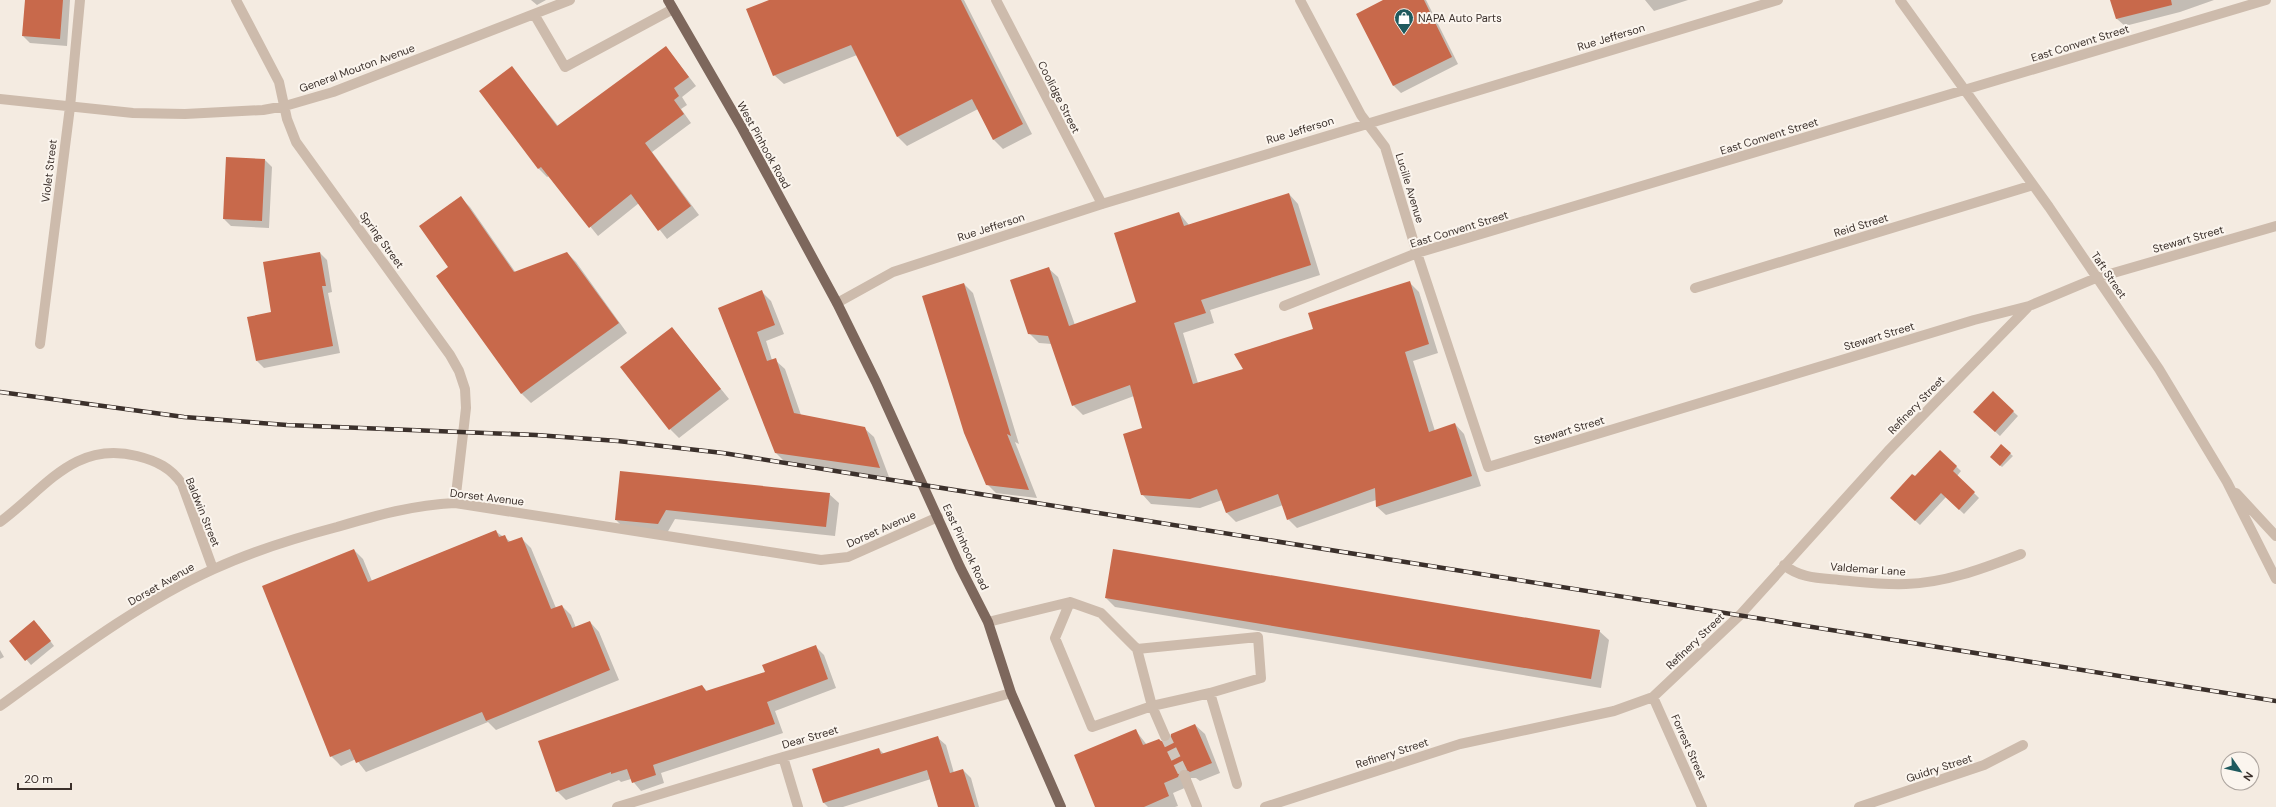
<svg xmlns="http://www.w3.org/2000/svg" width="2276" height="807" viewBox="0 0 2276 807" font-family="'DM Sans',sans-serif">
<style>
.shadow{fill:#0003}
.building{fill:#c8694b}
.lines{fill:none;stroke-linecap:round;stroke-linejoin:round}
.minor-tunnel{stroke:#cfc6bd;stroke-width:10;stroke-dasharray:10 5;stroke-linecap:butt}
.minor{stroke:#cdbbac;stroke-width:10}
.major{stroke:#7d675c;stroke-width:10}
.rail-casing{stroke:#3b302b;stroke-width:4.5}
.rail{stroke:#fbf5ee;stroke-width:3;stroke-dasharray:9;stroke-linecap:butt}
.labels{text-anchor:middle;stroke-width:4;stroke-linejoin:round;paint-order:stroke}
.poi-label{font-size:11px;fill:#3b302b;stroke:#fbf5ee;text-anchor:start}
.street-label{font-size:11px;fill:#3b302b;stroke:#fbf5ee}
</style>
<rect width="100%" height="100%" fill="#f4ebe1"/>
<path class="shadow" d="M26,0h44l-3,46 -37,-3 -7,-7z
M531,0h15l-9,5z
M772,0h192l68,134 -29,15 -9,-9 -16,-31 -71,37 -10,-10 -40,-81 -73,29 -10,-9z
M1385,0h41l32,64 -57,29 -7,-7 -36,-72z
M1645,0h43l-34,11z
M2112,0h102l-34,12 -55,14 -8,-7z
M666,47l30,39 -14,11 5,8 -6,4 10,14 -39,29 47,63 -32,24 -28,-36 -41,33 -49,-60 -2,1 -8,-8 -27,-101 47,59z
M265,160l7,7 -3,61 -38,-2 -7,-7z
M1289,194l9,10 22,71 -110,35 4,13 -31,10 15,50 46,-13 70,-40 96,-47 9,9 19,61 -25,8 22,70 20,-7 9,10 17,52 -95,29 -10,-9v-6l-79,28 -9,-9 -5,-14 -47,17 -10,-10 -4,-12 -22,8 -49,-4 -9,-10 1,-65 -9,-33 -51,19 -10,-10 -21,-61 -13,-1 -10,-10 19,-65 10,9 17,48 62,-22 42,-90 10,12z
M461,198l9,9 46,66 51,-20 9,9 51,71 -96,70 -9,-9 -85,-118 13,-9z
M320,253l7,7 5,32 -4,1 12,60 -76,15 -7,-7 16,-48z
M964,284l9,9 46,151 -4,-2 22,56 -41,-5 -9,-9z
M762,292l9,9 13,33 -18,7 6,19h3l10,9 16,46 63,13 10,9 15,40 -104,-15 -9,-9 -57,-144z
M672,328l57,71 -50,39 -9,-9z
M1993,393l25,23 -18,20 -21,-19z
M2001,446l12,10 -11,11 -11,-10z
M1940,451l21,20 -4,5 22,22 -15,16 -18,-17 -26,28 -29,-27 24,-20z
M621,472l208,22 10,9 -4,33 -160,-17 -8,14 -42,-4 -9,-9z
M495,531l16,11 10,-4 10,10 25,60 6,-2 9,9 5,13 14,-6 9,10 20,48 -123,50 -8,-8 -122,50 -10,-13 -15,7 -10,-10 23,-206 9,9 9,22z
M1106,598l493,33 10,9 -8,48 -486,-81z
M39,626l15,20 -23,19 -20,-24z
M815,646l9,9 12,33 -61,23 8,22 -122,40 3,10 -23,8 -10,-12 -10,3 -2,-2 -53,20 -9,-9 145,-105 6,6 58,-20z
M0,650l4,7 -4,2z
M1195,725l10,9 15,39 -20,8 -4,-3h-5l-4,9 -14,6 5,13 -3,1h-79l40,-76 11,14 21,-2z
M938,738l8,7 8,28 9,-3 8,8 8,29h-40l-8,-28 -88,28h-15l-4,-4 -10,-33 65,-21 5,5z"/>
<path class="building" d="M25,0h38l-3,39 -38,-3z
M769,0h192l62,124 -30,16 -21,-41 -75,38 -46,-92 -78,31 -27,-67z
M1383,0h41l28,57 -59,29 -37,-72z
M2110,0h61l1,5 -56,14z
M666,46l23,31 -15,11 5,8 -5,4 10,14 -39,29 46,63 -33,25 -27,-37 -42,34 -48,-61 -3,2 -59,-78 33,-25 45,60z
M226,157l39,2 -3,62 -39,-2z
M1289,193l22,72 -110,35 5,13 -32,10 19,61 50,-15 -9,-15 79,-25 -5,-16 102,-32 19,63 -24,8 24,80 26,-9 17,53 -96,31 -1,-19 -88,32 -9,-26 -52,19 -9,-24 -27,10 -49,-4 -18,-61 19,-6 -12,-43 -58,21 -24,-70 -20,-2 -18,-54 39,-13 20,59 67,-24 -22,-69 65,-21 5,14z
M461,196l53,76 53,-20 52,71 -98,71 -85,-118 12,-9 -29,-41z
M320,252l6,34h-4l11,60 -77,15 -9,-44 24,-5 -8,-50z
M964,283l47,153 -4,-2 22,56 -43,-5 -22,-52 -42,-137z
M762,290l13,35 -18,7 10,29 9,-3 18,55 71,14 15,41 -105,-15 -57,-145z
M672,327l49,62 -52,41 -49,-63z
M1993,391l21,20 -19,21 -22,-20z
M2001,444l10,9 -11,13 -10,-9z
M1940,450l17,16 -4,5 22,21 -16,18 -18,-17 -26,28 -25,-23 22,-24 3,2z
M620,471l210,22 -4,34 -160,-17 -8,14 -43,-4z
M496,530l3,7 6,-2 3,7 14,-5 29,72 11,-4 10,23 18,-7 20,49 -124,51 -4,-9 -126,51 -6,-14 -20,8 -68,-171 92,-37 14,33z
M1113,549l487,81 -9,49 -486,-81z
M34,620l17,21 -26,20 -16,-20z
M816,645l12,34 -61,23 8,22 -122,41 3,10 -24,8 -5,-14 -16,5v-2l-55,20 -18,-51 164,-56 4,6 59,-19 -3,-7z
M1195,724l17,39 -22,9 -5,-3h-4l-3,8 -14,6 5,13 -25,11h-49l-21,-52 62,-26 7,16 16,-6 2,2 6,1 3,-2 1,-6z
M938,736l12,37 13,-4 12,38h-37l-11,-37 -104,33 -11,-34 67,-21 2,6z"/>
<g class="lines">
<path class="minor-tunnel" d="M1165,736l19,39"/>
<path class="minor" d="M236,0l43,82 8,37 9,23 154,213 9,16 6,18 1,19 -11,95
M996,0l106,204
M1300,0l61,115 24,32 32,106 71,214 486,-147 55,-14 67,-28 180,-52
M1900,0l149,207 110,162 68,113 49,97
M534,14l31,53 108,-58
M0,99l133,14 52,1 78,-4 22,-4 48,-14 237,-92
M1695,288l338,-103
M837,303l56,-31 209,-68 676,-204
M1284,306l133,-53 849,-253
M40,344l30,-237 10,-107
M2236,493l40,43
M0,522c45,-33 74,-82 137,-66 20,5 34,12 45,28l31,85
M1784,565c16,13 34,13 55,15 22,2 44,5 67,4 40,-1 78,-16 115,-30
M988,622l82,-20
M1137,649l121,-12 3,41 -51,15 -58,13 -15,-57 -36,-36 -31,-11 -15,36 37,89 60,-21 13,30
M1210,693l27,91
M1653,697l49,110
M0,706c68,-49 137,-102 214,-137 39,-18 81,-31 123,-42 40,-12 77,-22 118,-24l366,57 27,-3 90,-40
M783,757l15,50
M1184,775l13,32
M617,807l166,-50 228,-64
M1265,807l195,-63 154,-33 39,-14 87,-82 148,-164 141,-145
M1859,807l125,-42 39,-20"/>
<path class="major" d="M668,0l74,128 95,175 39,79 84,185 28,55 23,71 50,114"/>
<defs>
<path id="rail" d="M0,392l184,25 103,8 249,10 82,6 105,12 1553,248"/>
</defs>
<use href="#rail" class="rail-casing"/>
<use href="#rail" class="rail"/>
</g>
<defs>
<symbol id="shop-pin" viewBox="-11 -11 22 30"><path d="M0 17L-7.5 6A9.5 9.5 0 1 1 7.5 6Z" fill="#1f5a5e" stroke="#fbf5ee"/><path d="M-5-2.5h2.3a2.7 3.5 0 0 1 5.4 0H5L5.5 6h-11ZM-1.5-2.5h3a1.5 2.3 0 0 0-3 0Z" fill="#fff"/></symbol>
</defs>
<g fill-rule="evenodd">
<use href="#shop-pin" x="1393" y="7" width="22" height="30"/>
</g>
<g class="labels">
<g class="poi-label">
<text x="1418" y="22">NAPA Auto Parts</text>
</g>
<g class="street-label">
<text transform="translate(1611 37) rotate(-17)" y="4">Rue Jefferson</text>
<text transform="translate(2080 43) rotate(-17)" y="4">East Convent Street</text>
<text transform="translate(357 68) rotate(-20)" y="4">General Mouton Avenue</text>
<text transform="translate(1059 97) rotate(63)" y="4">Coolidge Street</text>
<text transform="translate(1300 130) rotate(-17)" y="4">Rue Jefferson</text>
<text transform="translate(1769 136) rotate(-17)" y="4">East Convent Street</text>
<text transform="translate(764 145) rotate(61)" y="4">West Pinhook Road</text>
<text transform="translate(49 171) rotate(-83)" y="4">Violet Street</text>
<text transform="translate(1410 188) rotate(73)" y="4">Lucille Avenue</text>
<text transform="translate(1861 225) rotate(-17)" y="4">Reid Street</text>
<text transform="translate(991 227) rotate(-18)" y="4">Rue Jefferson</text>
<text transform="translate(1459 229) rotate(-17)" y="4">East Convent Street</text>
<text transform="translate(2188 239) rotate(-16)" y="4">Stewart Street</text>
<text transform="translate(382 240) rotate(54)" y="4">Spring Street</text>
<text transform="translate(2109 275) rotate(56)" y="4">Taft Street</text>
<text transform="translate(1879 336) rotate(-17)" y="4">Stewart Street</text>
<text transform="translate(1916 405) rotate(-46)" y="4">Refinery Street</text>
<text transform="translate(1569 430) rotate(-17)" y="4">Stewart Street</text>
<text transform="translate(487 497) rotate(7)" y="4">Dorset Avenue</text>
<text transform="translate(203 512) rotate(68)" y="4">Baldwin Street</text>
<text transform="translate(881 529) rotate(-24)" y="4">Dorset Avenue</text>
<text transform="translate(966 547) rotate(65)" y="4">East Pinhook Road</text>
<text transform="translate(1868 569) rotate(4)" y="4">Valdemar Lane</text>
<text transform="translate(161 584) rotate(-30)" y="4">Dorset Avenue</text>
<text transform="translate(1695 641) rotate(-44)" y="4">Refinery Street</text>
<text transform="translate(810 737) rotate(-16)" y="4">Dear Street</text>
<text transform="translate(1689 747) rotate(66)" y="4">Forrest Street</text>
<text transform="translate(1392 753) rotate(-18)" y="4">Refinery Street</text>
<text transform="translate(1939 768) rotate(-18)" y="4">Guidry Street</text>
</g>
</g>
<g transform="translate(2240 771) rotate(124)"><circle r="19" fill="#fbf5ee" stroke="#aea6a0"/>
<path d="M0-3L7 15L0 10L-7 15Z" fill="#1f5a5e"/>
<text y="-6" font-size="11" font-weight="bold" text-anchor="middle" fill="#3b302b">N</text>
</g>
<path d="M18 783v6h53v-6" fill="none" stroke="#3b302b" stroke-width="2"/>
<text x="24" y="783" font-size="12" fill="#3b302b" stroke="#fbf5ee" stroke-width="3" paint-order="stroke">20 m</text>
</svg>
